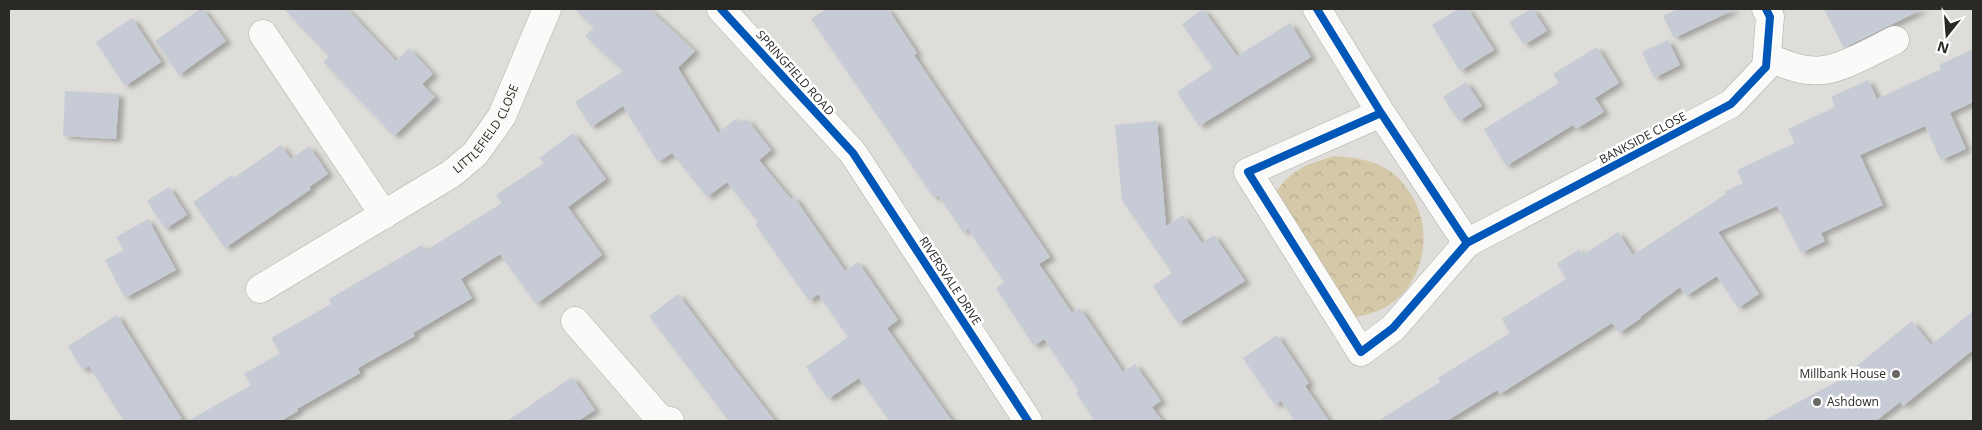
<svg xmlns="http://www.w3.org/2000/svg" width="1982" height="430" viewBox="0 0 1982 430" font-family="'Open Sans',sans-serif">
<style>
.forest{fill:url(#forest-crowns)}
.building{fill:#c6cbd6;filter:url(#shadow)}
.lines{fill:none;stroke-linecap:round;stroke-linejoin:round}
.minor-casing{stroke:#adaca9;stroke-width:29}
.minor{stroke:#fafaf9;stroke-width:28}
.cycleway-casing{stroke:#fff;stroke-width:11}
.cycleway{stroke:#0057b8;stroke-width:8}
.poi-dot{fill:#696864;stroke:#fff;stroke-width:2}
.labels{text-anchor:middle;stroke-width:5;stroke-linejoin:round;paint-order:stroke}
.street-label{font-size:12px;fill:#2a2925;stroke:#fff}
.poi-label{font-size:12px;fill:#2a2925;stroke:#fff;text-anchor:end}
</style>
<defs>
<pattern id="forest-crowns" width="20" height="18" patternUnits="userSpaceOnUse" patternTransform="scale(1.25)"><rect width="20" height="18" fill="#d4c8a8"/><path d="M2 6a3 3 0 1 1 6 0M12 15a3 3 0 1 1 6 0" fill="none" stroke="#b6ac90"/></pattern>
<filter id="shadow"><feDropShadow dx="5.5" dy="3" stdDeviation="2.5" flood-color="#0004"/></filter>
</defs>
<rect width="100%" height="100%" fill="#deddd9"/>
<path class="forest" d="M1335,156c19,2 35,3 52,13 11,7 21,19 27,31 19,34 9,84 -25,105 -13,8 -26,11 -40,13l-80,-117c22,-30 30,-35 66,-45z"/>
<path class="building" d="M200,9h3l23,32 -47,34 -24,-34z
M284,9h63l49,52 13,-13 24,26 -11,10 13,13 -41,39 -71,-74 6,-6z
M574,9h75l46,42 -17,17 40,65 19,-15 4,6 6,-5 24,31 -12,10 32,39 3,-2 51,74 13,-9 40,58 -11,8 65,93h-63l-30,-43 -31,21 -22,-32 42,-30 -30,-43 -9,7 -54,-77 3,-2 -31,-40 -20,15 -35,-44 -14,9 -35,-56 -32,21 -16,-25 48,-31 -38,-35 9,-9z
M826,9h62l29,44 -3,2 136,202 -11,7 17,25 16,24 8,-5 43,64 12,-8 26,37 -9,6 10,14h-67l-19,-28 3,-2 -35,-52 -10,7 -38,-58 8,-6 -36,-53 -5,3 -25,-37 -4,3 -123,-179z
M1203,9l34,47 53,-33 21,34 -112,69 -22,-34 36,-24 -31,-44z
M1458,9h10l26,41 -34,21 -28,-46z
M1531,9h2l14,22 -23,14 -15,-23z
M1678,9h58l-62,29 -11,-22z
M1824,9h99l-79,39z
M132,18l29,44 -36,24 -29,-44z
M1668,40l12,25 -26,13 -12,-26z
M1597,47l22,36 -24,15 9,14 -28,17 -3,-4 -67,41 -22,-37 75,-46 -6,-9z
M1973,49v53l-23,11 16,36 -25,11 -16,-34 -65,29 23,50 -62,28 4,8 -24,12 -24,-47 -59,26 41,62 -21,14 -21,-32 -31,20 -6,-9 -40,30 1,1 -22,15 -7,-10 -112,71 -3,-4 -50,31h-69l62,-39 -2,-4 72,-45 -8,-14 64,-40 -9,-15 22,-15 4,6 35,-23 15,23 93,-61 -2,-2 19,-9 -6,-13 58,-27 -7,-14 47,-22 -4,-10 37,-17 9,19 64,-30 -2,-4z
M1466,82l16,24 -23,15 -16,-24z
M65,91l54,3 -3,45 -53,-3z
M1157,121l9,105 17,-11 19,28 12,-8 31,46 -67,42 -25,-37 19,-13 -50,-73 -7,-75z
M573,133l33,46 -38,28 34,48 -45,34 -21,15 -36,-50 -39,25 11,19 -59,35 2,3 -57,32 2,5 -63,36 1,2 -17,10h-93l63,-36 -7,-11 36,-21 -9,-15 60,-34 -2,-5 93,-54 3,6 77,-48 -6,-8 48,-32 -5,-5z
M281,145l10,14 18,-13 19,28 -19,13 2,2 -86,59 -32,-46 39,-27 2,3z
M169,187l18,28 -22,14 -18,-28z
M148,219l28,51 -51,28 -20,-38 19,-10 -8,-13z
M678,294l55,73 42,54h-46l-80,-105z
M1973,311v39l-70,56 -3,-4 -24,19h-113l75,-40 74,-60 19,24z
M117,315l66,106h-59l-35,-55 -7,4 -14,-24z
M1277,335l32,48 -4,3 24,35h-34l-14,-20 -6,4 -32,-47z
M572,377l23,33 -17,11h-71z"/>
<g class="lines">
<defs>
<g id="minor">
<path d="M721,9l132,144 175,268"/>
<path d="M1317,9l64,104 86,130 264,-139 35,-37 4,-50 -4,-8"/>
<path d="M263,34l121,181"/>
<path d="M1767,57c17,7 37,16 56,13 21,-2 53,-21 72,-30"/>
<path d="M1381,113l-133,59 113,180 32,-24 74,-85"/>
<path id="s1" d="M260,289l191,-115 24,-20 27,-38 45,-107"/>
<path d="M575,321l85,98 10,2"/>
</g>
</defs>
<use href="#minor" class="minor-casing"/>
<use href="#minor" class="minor"/>
<defs>
<path id="cycleway" d="M721,9l132,144 175,268
M1317,9l64,104 86,130 264,-139 35,-37 4,-50 -4,-8
M1381,113l-133,59 113,180 32,-24 74,-85"/>
</defs>
<use href="#cycleway" class="cycleway-casing"/>
<use href="#cycleway" class="cycleway"/>
</g>
<g class="poi-dot">
<circle cx="1896" cy="374" r="5"/>
<circle cx="1817" cy="402" r="5"/>
</g>
<g class="labels">
<g class="street-label">
<text transform="translate(795 73) rotate(48)" y="4">SPRINGFIELD ROAD</text>
<text dy="4" stroke="none"><textPath href="#s1" startOffset="281">LITTLEFIELD CLOSE</textPath></text>
<text transform="translate(1643 138) rotate(-28)" y="4">BANKSIDE CLOSE</text>
<text transform="translate(950 281) rotate(57)" y="4">RIVERSVALE DRIVE</text>
</g>
<g class="poi-label">
<text x="1886" y="378">Millbank House</text>
<text x="1827" y="406" text-anchor="start">Ashdown</text>
</g>
</g>
<rect width="1982" height="430" fill="none" stroke="#2a2925" stroke-width="20"/>
<g transform="translate(1947 35) rotate(197)" stroke="#ffffff" stroke-width="4" paint-order="stroke">
<path d="M0-4L9 19L0 12L-9 19Z" fill="#2a2925"/>
<text y="-8" font-size="14" font-weight="bold" text-anchor="middle" fill="#2a2925">N</text>
</g>
</svg>
